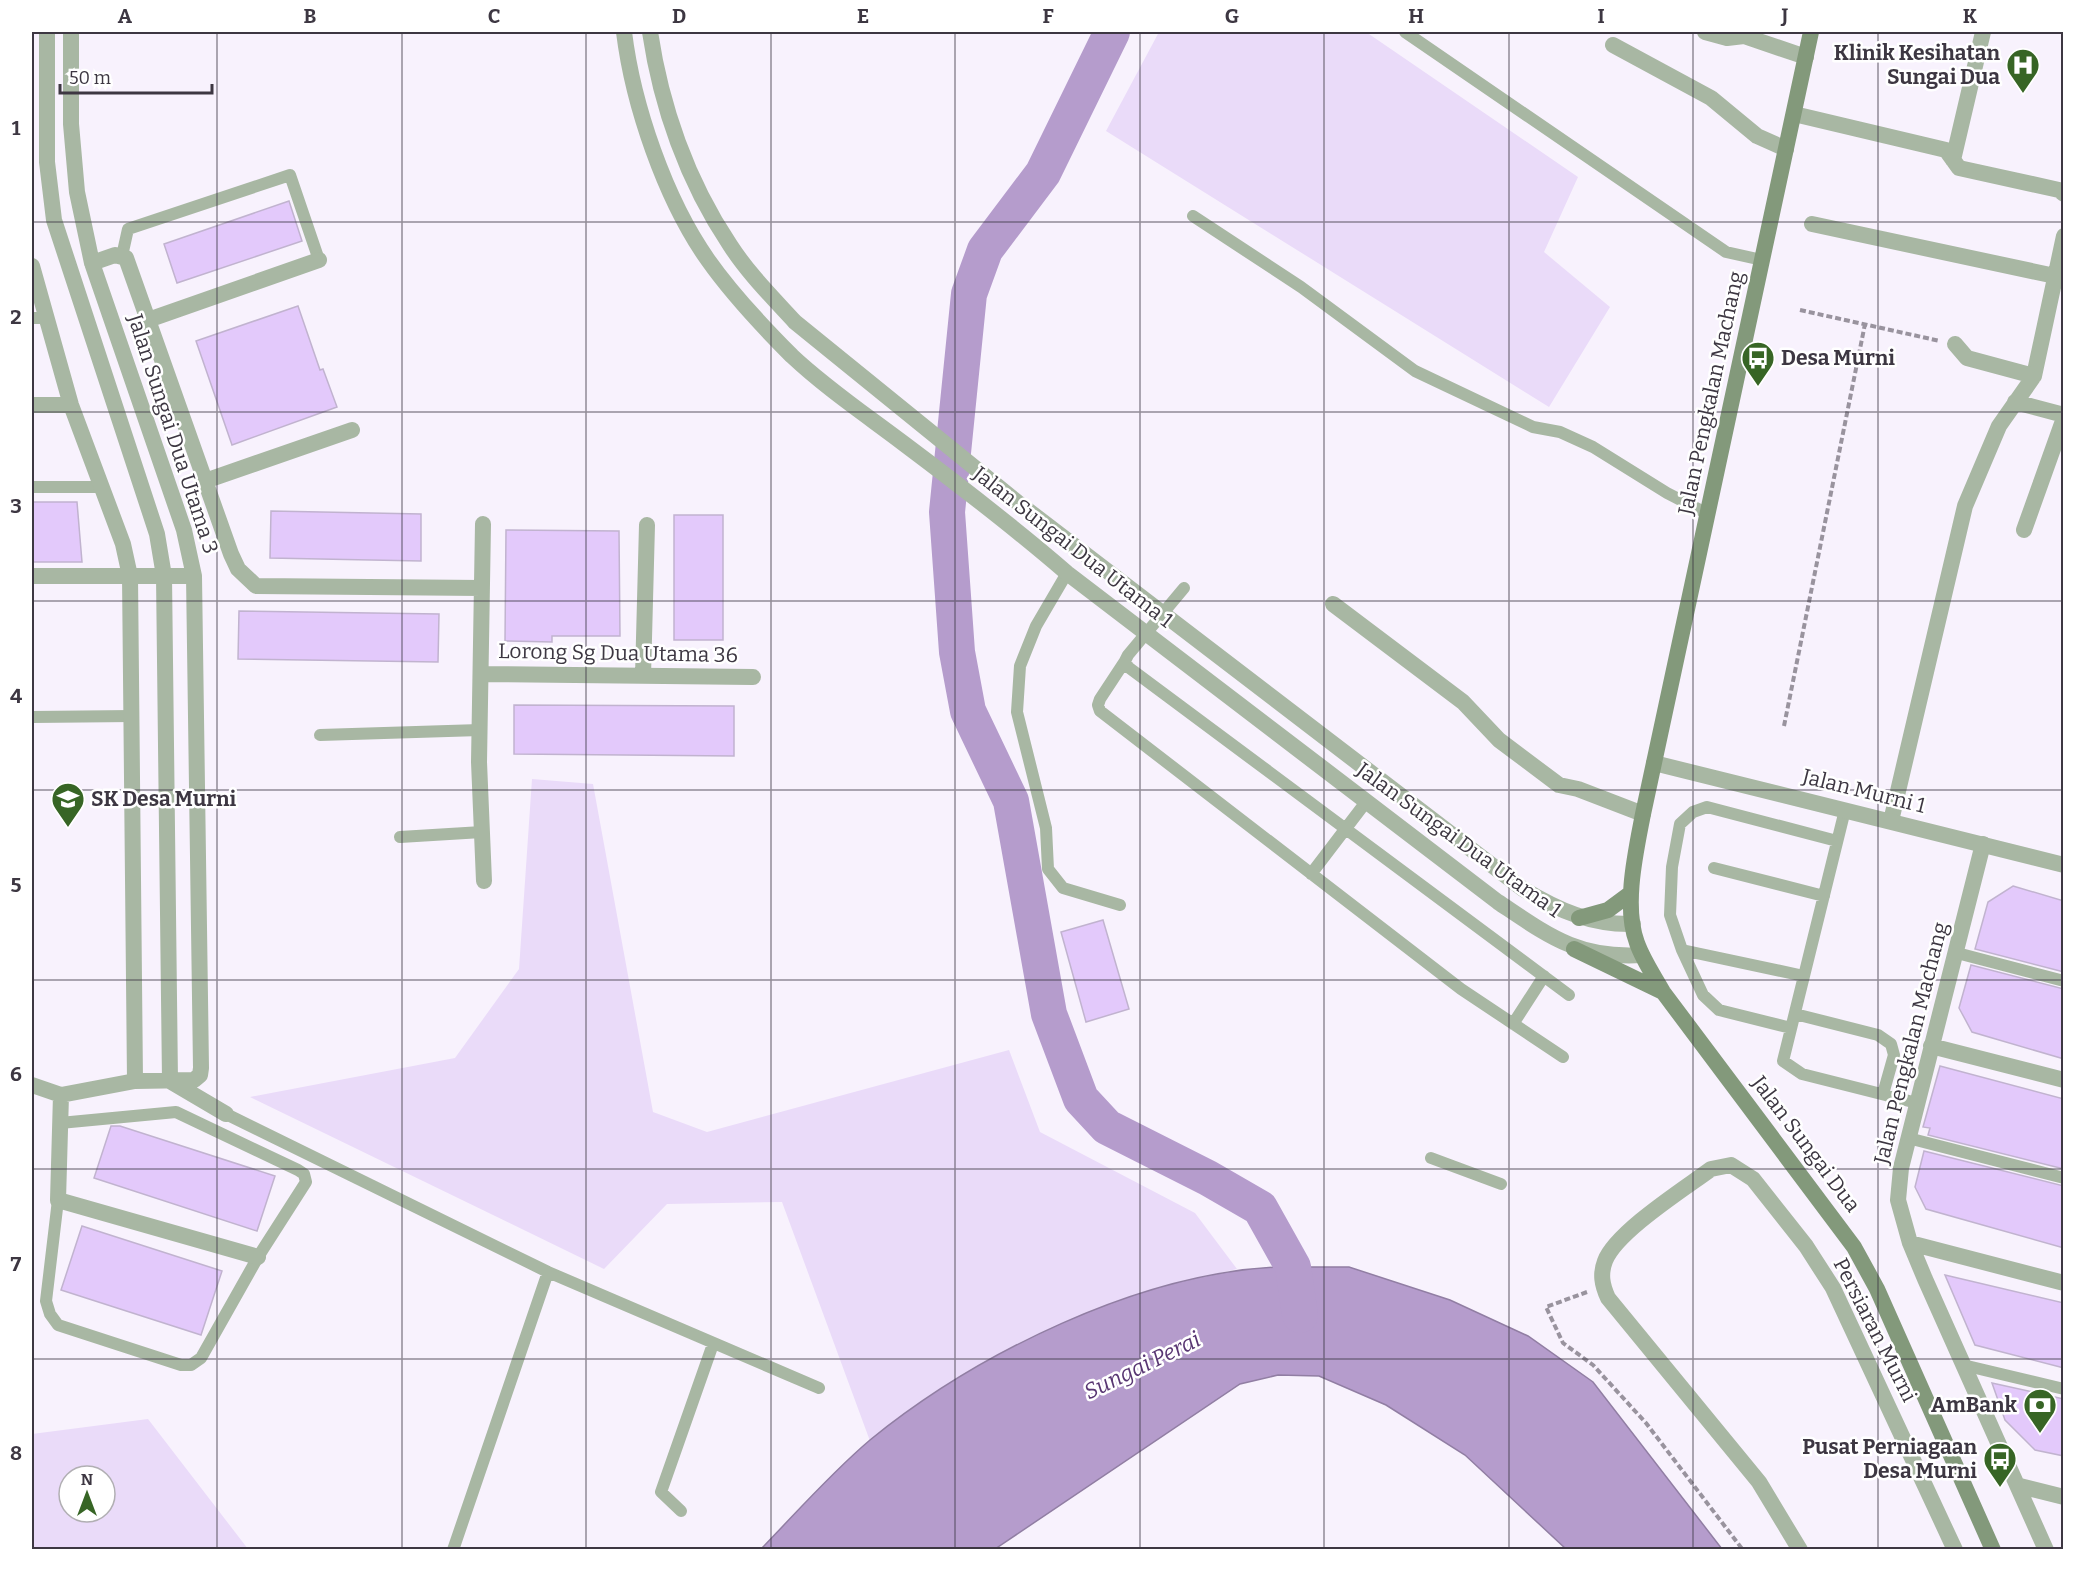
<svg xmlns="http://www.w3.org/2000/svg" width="2095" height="1581" viewBox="0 0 2095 1581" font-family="Bitter,serif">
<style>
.green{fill:#eadbf9;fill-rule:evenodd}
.water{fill:#b59ccc;stroke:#917ea3;stroke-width:1.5}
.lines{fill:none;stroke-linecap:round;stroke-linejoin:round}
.river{stroke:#b59ccc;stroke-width:36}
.building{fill:#e3c9fb;stroke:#c1b3cf;stroke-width:1.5}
.path{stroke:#99939e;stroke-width:4;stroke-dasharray:6 3;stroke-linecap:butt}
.service{stroke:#a8b7a3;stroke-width:12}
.minor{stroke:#a8b7a3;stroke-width:16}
.tertiary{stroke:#a8b7a3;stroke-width:16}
.secondary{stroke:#83997b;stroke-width:16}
.grid{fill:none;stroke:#3d3742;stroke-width:1.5;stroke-opacity:0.55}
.labels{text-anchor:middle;stroke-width:5;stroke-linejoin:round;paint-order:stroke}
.poi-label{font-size:21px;font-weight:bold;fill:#3d3742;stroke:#fff;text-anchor:end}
.street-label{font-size:21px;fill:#3d3742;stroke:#fff}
.water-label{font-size:22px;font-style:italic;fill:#583672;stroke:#fff}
.neatline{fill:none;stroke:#3d3742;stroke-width:2}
.grid-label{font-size:20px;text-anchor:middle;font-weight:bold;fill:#3d3742}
</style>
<rect width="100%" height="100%" fill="#f8f2fd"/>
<path class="green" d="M1159,32h207l212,145 -34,75 66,55 -61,100 -443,-276z
M532,779l61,5 60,328 54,20 302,-82 31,82 155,81 42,56c-76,17 -151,40 -221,76 -52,27 -98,62 -146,96l-88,-239 -115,2 -63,65 -354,-172 205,-39 64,-89z
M148,1419l100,130h-216v-115zM69,1476h36v36h-36z"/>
<path class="water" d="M1278,1267h71l101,33 78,36 65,46 129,167h-156l-101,-94 -79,-50 -67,-29 -41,-1 -38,9 -245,165h-234c35,-36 70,-76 109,-109 107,-87 270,-167 408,-173z"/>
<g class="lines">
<path class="river" d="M1112,32l-69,141 -58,77 -16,44 -22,218 10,140 11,59 43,90 38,213 32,85 26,28 101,51 52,30 33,59 7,48"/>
</g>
<path class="building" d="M289,201l13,40 -125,42 -13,-39z
M298,306l22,64 3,-1 14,38 -105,38 -36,-104z
M32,502h45l5,60h-50z
M271,511l150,3v47l-151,-3z
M674,515h49v125h-49z
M506,530l113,1 1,105h-68v6l-47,-1z
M239,611l200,3 -1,48 -200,-3z
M514,705l220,1v50l-220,-2z
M2013,886l51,15v71l-89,-23 13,-47z
M1103,920l26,89 -43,13 -25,-90z
M1971,965l93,24v70l-92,-27 -13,-24z
M1940,1066l124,33v70l-136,-34 2,-7 -7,-1z
M111,1126h9l155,50 -18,55 -163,-53z
M1924,1151l140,35v62l-138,-39 -11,-22z
M82,1226l140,45 -21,64 -140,-45z
M1945,1275l119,28v65l-89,-23z
M1992,1383l72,16v57l-29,-6 -30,-30z"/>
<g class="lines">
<path class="path" d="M1800,310l140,31
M1784,726l81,-402
M1587,1292l-41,15 17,36 30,22 53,58 97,127"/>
<path class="service" d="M1405,32l321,220 36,8
M1193,216l108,71 114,84 118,56 27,5 33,15 74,46 41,21
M122,256l6,-27 162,-54 29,85
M32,318h14
M32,487h69
M1067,573l-31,53 -16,40 -3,46 29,116 2,41 15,19 57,17
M1184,588l-56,67 -3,6 3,6 441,328
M1125,661l-25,38 -2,6 2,6 361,278 102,68
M32,717l101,-1
M320,735l160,-5
M1845,810l-62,251 19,13 115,29
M400,837l82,-5
M1714,868l110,28
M1311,874l55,-72
M1682,950l122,26
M1957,953l107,28
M1795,1014l83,21 13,9 3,11 -11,39
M1513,1024l31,-48
M1791,1028l-72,-18 -16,-15 -21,-45 -12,-35 2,-48 8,-43 13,-12 14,-5 130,34
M226,1114l322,158 271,116
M1908,1138l156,40
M1431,1158l70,26
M58,1200l-12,101 4,13 8,11 123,40h10l10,-7 57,-101 48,-75 -2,-8 -6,-4 -122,-58 -116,11
M1963,1365l101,24
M681,1511l-20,-19 52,-148
M453,1550l95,-278"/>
<path class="minor" d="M47,32v130l7,58 103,314 7,42 6,505
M1705,32l22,6 17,-2 62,21
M1613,45l98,53 46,38 29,13
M1794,114l152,36 13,18 100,22 5,4
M1953,160l30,-128
M1812,224l243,52
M92,263l23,-8 11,3 105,296 7,15 18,17 226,2
M32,266l39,139 52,139 7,32 5,505
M148,320l171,-60
M1955,344l12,14 67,18
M2015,402l49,13
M32,405h39
M205,481l147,-51
M483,524l-4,238 5,119
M2024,530l40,-112
M32,576h162
M1333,604l130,98 36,38 60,45 19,4 65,25
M481,674l272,3
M643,676l4,-151
M1891,821l74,-315 34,-80 35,-50 30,-140
M1983,844l-82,324 -3,32 12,43 15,36 121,271
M1931,1046l133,34
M170,1081l56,33
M32,1085l29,10 74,-14 59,-1 6,-5 1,-7 -7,-492 -10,-46 -92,-267 -15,-71 -6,-68v-92
M61,1095l-3,105 200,57
M1910,1243l154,40
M2020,1486l44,11
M1800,1550l-41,-68 -151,-184c-6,-13 -8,-24 -3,-37 11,-29 79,-72 106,-92l20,-4 22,14 53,67 27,42 122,262"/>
<path class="tertiary" d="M624,32c9,73 41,167 84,228 24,34 55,67 84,96 34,32 74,59 111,87 56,42 111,84 164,130l431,329c51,34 80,57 144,53
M650,32c11,74 37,149 80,213 18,28 42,52 65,77l222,180 506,387c35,21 68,36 110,35
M1654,763l410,102"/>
<path class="secondary" d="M1811,32l-168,782c-7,37 -20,92 -6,129 6,17 17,33 26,49l191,255 23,42 116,261
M1579,918l29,-8 23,-17
M1574,949l89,43"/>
</g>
<path class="grid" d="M217,32v1518M402,32v1518M586,32v1518M771,32v1518M955,32v1518M1140,32v1518M1324,32v1518M1509,32v1518M1693,32v1518M1878,32v1518M32,222h2032M32,412h2032M32,601h2032M32,790h2032M32,980h2032M32,1169h2032M32,1359h2032"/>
<defs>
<symbol id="hospital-pin" viewBox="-11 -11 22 30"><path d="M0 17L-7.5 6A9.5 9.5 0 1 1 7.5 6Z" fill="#376525" stroke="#fff"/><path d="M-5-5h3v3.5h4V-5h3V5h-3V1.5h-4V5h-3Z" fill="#fff"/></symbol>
<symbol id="bus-pin" viewBox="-11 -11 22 30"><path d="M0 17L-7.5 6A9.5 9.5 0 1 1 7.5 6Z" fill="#376525" stroke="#fff"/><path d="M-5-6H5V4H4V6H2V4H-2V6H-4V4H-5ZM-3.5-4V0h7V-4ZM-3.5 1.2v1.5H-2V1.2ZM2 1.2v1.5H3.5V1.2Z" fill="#fff"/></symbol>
<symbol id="school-pin" viewBox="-11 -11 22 30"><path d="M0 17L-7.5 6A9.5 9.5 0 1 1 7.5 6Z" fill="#376525" stroke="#fff"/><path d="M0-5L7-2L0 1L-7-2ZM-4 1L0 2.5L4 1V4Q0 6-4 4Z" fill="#fff"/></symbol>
<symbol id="bank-pin" viewBox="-11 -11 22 30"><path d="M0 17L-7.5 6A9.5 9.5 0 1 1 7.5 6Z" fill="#376525" stroke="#fff"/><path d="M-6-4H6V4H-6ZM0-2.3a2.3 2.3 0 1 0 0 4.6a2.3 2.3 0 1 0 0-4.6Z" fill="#fff"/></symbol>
</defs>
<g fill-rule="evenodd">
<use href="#hospital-pin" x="2004" y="46" width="38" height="52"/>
<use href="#bus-pin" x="1739" y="339" width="38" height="52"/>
<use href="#school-pin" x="49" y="780" width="38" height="52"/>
<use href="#bank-pin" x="2021" y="1386" width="38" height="52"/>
<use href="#bus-pin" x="1981" y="1440" width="38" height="52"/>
</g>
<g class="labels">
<g class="poi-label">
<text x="2000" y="60">Klinik Kesihatan<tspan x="2000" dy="24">Sungai Dua</tspan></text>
<text x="1781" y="365" text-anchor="start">Desa Murni</text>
<text x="91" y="806" text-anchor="start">SK Desa Murni</text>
<text x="2017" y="1412">AmBank</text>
<text x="1977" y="1454">Pusat Perniagaan<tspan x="1977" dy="24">Desa Murni</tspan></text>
</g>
<g class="street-label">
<text transform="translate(1711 393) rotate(-78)" y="7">Jalan Pengkalan Machang</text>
<text transform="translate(173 434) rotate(72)" y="7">Jalan Sungai Dua Utama 3</text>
<text transform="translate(1073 547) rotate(38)" y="7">Jalan Sungai Dua Utama 1</text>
<text transform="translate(618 653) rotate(1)" y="7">Lorong Sg Dua Utama 36</text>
<text transform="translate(1864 791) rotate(14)" y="7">Jalan Murni 1</text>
<text transform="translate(1459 840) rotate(36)" y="7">Jalan Sungai Dua Utama 1</text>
<text transform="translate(1911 1043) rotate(-76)" y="7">Jalan Pengkalan Machang</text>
<text transform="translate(1806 1144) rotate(53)" y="7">Jalan Sungai Dua</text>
<text transform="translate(1875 1330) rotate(63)" y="7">Persiaran Murni</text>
</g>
<g class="water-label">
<text transform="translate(1142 1365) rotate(-26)" y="8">Sungai Perai</text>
</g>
</g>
<rect width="2095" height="1581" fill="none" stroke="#ffffff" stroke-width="66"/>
<g transform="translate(87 1494)"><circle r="28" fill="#ffffff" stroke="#b1afb3" stroke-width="1.5"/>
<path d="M0-4.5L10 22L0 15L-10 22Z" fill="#376525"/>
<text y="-9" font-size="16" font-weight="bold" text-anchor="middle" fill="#3d3742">N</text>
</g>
<path d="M60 84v9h152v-9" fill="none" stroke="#3d3742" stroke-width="3"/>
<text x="69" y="84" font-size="18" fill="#3d3742" stroke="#ffffff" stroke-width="4.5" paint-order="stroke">50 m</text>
<rect x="33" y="33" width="2029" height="1515" class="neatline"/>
<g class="grid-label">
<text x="125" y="23">A</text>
<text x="310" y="23">B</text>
<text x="494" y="23">C</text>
<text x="679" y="23">D</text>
<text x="863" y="23">E</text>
<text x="1048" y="23">F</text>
<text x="1232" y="23">G</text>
<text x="1416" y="23">H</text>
<text x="1601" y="23">I</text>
<text x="1785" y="23">J</text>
<text x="1970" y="23">K</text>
<text x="16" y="135">1</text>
<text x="16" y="324">2</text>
<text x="16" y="513">3</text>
<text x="16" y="703">4</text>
<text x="16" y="892">5</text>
<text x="16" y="1081">6</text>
<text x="16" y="1271">7</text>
<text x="16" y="1460">8</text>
</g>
</svg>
